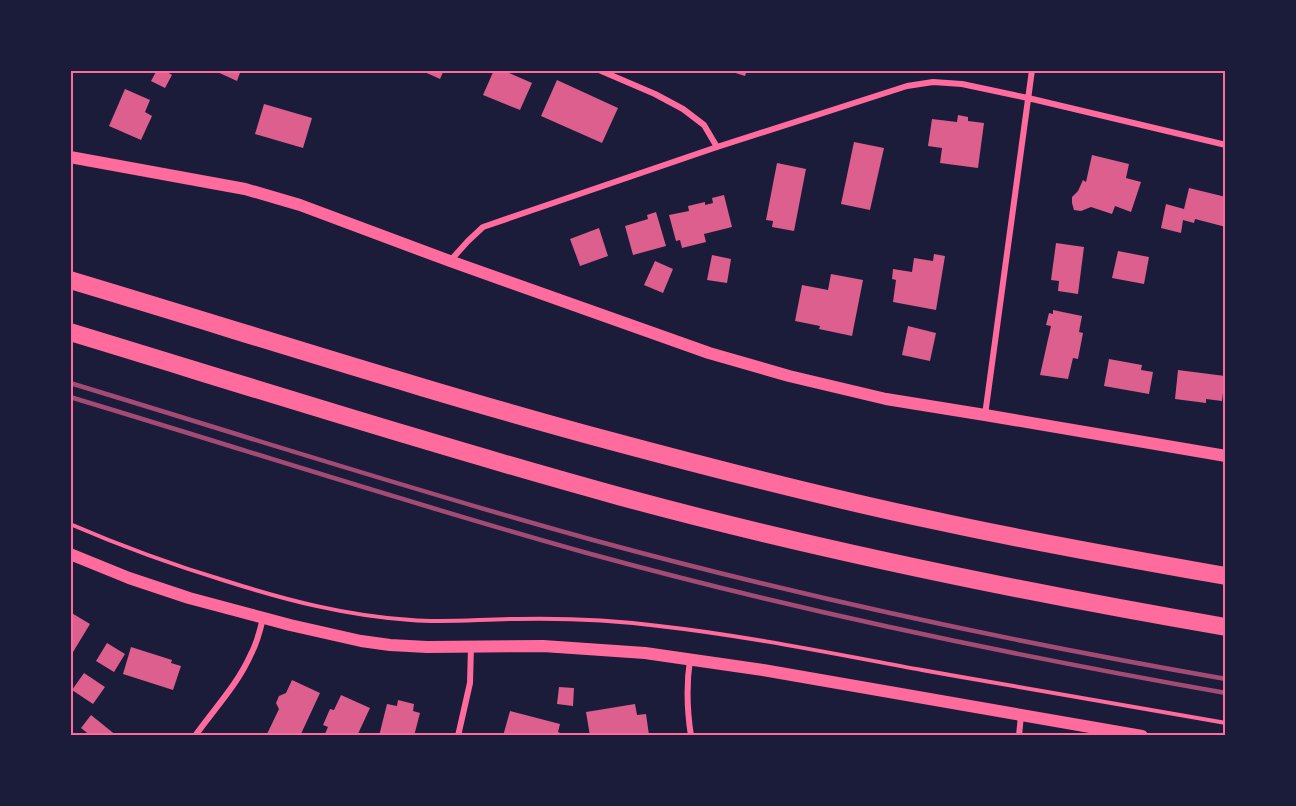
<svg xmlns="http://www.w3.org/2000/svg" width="1296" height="806" viewBox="0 0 1296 806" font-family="Poppins,sans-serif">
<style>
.building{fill:#dd5f8e}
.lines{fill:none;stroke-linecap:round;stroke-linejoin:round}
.path{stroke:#ff6b9d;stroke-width:4}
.minor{stroke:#ff6b9d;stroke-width:6}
.secondary{stroke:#ff6b9d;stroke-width:12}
.motorway{stroke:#ff6b9d;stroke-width:18}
.rail{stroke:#a44b75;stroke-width:4.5}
.neatline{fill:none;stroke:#ff6b9d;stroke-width:2}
</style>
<rect width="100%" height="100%" fill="#1b1b3a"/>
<path class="building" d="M157,70h7l8,5 -7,13 -14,-7z
M213,70h28l-4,11z
M420,70h24l-4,9z
M494,70h8l30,13 -12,27 -37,-15z
M726,70h21l-2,6z
M557,80l61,28 -16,35 -61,-27z
M125,89l25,11 -5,12 7,4 -11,24 -32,-14z
M264,104l48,14 -9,30 -48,-14z
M958,115l10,2v4l16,2 -6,45 -38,-5 2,-15 -14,-2 4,-27 25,3z
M854,142l30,6 -14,62 -29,-6z
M1092,155l37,9 -3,14 15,4 -10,30 -16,-6 -3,8 -21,-7 -10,4 -7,-1 -2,-7v-6l6,-6 5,-11 3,2z
M777,163l29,6 -12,62 -22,-4 1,-6 -7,-1z
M1189,188l37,9v30l-31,-8 -1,4 -11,-3 -2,13 -20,-5 5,-24 18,5z
M724,195l8,32 -28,7 2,8 -24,6 -2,-8 -4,1 -7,-26 20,-4 -1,-5 17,-4v3l8,-2 -1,-5z
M656,212l10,34 -33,9 -8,-29 23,-7 -1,-4z
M599,228l9,28 -28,10 -10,-27z
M1056,243l28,4 -6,47 -20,-3 1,-10 -8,-1z
M1118,251l31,6 -5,27 -32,-6z
M934,254l11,2 -9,54 -43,-8 3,-22 -4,-1 1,-10 19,3 2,-14 19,3z
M712,255l19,4 -4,24 -20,-3z
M655,261l18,8 -10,24 -19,-8z
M831,274l32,6 -11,56 -33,-7 1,-3 -25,-5 7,-36 26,5z
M1053,310l29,6 -3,16 4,1 -5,26 -5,-1 -5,21 -28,-4 11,-49 -5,-1 3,-12 4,1z
M908,326l28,7 -6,28 -28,-6z
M1109,359l33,6 -1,5 12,2 -4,22 -45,-8z
M1178,370l47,6 -3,25 -16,-2v4l-31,-4z
M70,612l20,12 -20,33z
M107,643l18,11 -11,18 -18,-11z
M131,647l41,13 -1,3 10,3 -8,24 -50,-16z
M84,673l21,14 -12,17 -21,-14z
M292,680l28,13 -20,43h-30l-3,-2 12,-25 -3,-6 3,-7 7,-3z
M559,687l15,1 -1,18 -16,-2z
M341,695l29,13 -13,28h-33l4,-9 -5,-2 7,-16 4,1z
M398,700l16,4 -1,7 7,2 -6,23h-35l8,-32 10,2z
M635,704l2,11 9,-1 3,21 -59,1 -4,-24z
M510,711l50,13 -2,8 9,4h-64z
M91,715l26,21h-26l-10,-8z"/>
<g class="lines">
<path class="path" d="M70,524c51,22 103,41 156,57 60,19 121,35 185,39 35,3 71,-1 106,-1 48,-1 95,1 142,7 89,10 176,28 263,44 101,18 202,35 304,53"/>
<path class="minor" d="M599,70l56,24 28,15 21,16 13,22
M450,261l18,-20 15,-14 234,-80 190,-61 26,-4 29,2 66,14 198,47
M985,415l47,-345
M690,660c-4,26 -3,50 1,76
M195,736c19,-27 43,-52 56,-82 6,-11 9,-23 12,-36
M458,736l12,-53 1,-36
M1019,736l2,-21"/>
<path class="secondary" d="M70,157l175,32 55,16 150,56 259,92 80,23 97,23 99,16 241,41
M70,554l59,24 60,20 101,27 71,16 29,4 37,2 116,-1 102,7 118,17 379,66"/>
<path class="motorway" d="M70,280c180,54 359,112 541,161 108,29 216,57 326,80 96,21 192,38 289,55
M70,332c184,56 367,114 552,165 199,54 401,95 604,130"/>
<path class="rail" d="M70,383c175,53 348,109 523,157 209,57 420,102 633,139
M70,397c173,52 344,108 517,156 211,58 424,102 639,140"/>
</g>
<rect width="1296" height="806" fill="none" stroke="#1b1b3a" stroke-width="144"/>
<rect x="72" y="72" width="1152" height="662" class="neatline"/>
</svg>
